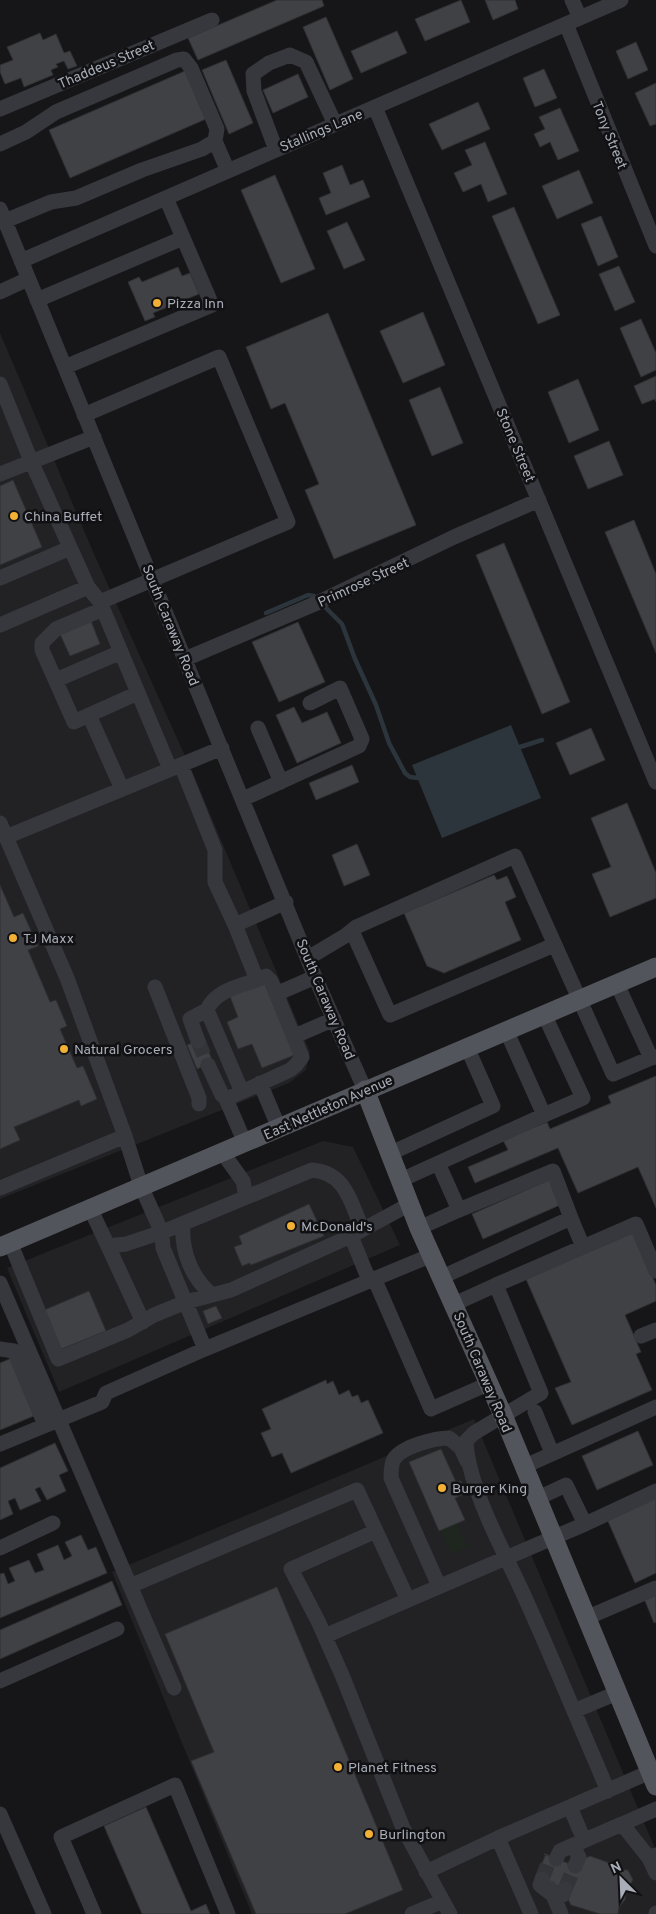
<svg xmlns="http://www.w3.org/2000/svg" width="656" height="1914" viewBox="0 0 656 1914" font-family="Overpass,sans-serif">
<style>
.built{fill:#222225}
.green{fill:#1e261f}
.water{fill:#2c353c}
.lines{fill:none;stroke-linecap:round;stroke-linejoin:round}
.stream{stroke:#2c353c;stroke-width:4.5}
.building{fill:#404145;stroke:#303034}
.minor-tunnel{stroke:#333438;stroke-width:15;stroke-dasharray:15 8;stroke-linecap:butt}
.minor{stroke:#37383d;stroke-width:15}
.major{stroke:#53555c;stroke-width:19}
.poi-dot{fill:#f2b134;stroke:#111113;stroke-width:2}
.labels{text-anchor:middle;stroke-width:5;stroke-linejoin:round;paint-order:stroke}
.street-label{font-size:14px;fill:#a8adb8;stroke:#111113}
.poi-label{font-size:14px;fill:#a8adb8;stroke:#111113;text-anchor:start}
</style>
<rect width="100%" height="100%" fill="#161618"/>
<path class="built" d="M0,333l94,221 101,224 115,274 -4,18 -17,13 -289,116z
M323,1141l30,6 47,98 -341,147 -52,-124z
M474,1419l182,432v63h-404l-140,-342z"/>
<path class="green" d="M457,1523l11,24 -16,8 -11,-24z"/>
<path class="water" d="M511,725l30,73 -99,40 -30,-73z"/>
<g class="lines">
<path class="stream" d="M324,606l18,18 13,35 21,46 13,38 16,30 5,4 8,1
M266,613l42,-18 6,1
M520,747l22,-7"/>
</g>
<path class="building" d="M277,0h45l2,6 -126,54 -10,-22z
M461,0l9,22 -45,19 -10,-22z
M485,0h30l3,9 -25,11z
M326,17l27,62 -23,11 -27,-63z
M397,31l10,22 -46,20 -10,-22z
M40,33l3,7 13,-6 8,19 6,-2 7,15 -9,3 -4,-8 -8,3 2,3 -7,3 2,5 -29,12 -3,-9 -16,6 -5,-12v-7l13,-5 -6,-13z
M636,42l12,28 -20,9 -12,-28z
M226,60l27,63 -24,11 -27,-64z
M544,69l13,29 -22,9 -12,-29z
M185,71l21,48 -136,59 -21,-48z
M298,74l10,23 -35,16 -10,-23z
M656,83v41l-6,2 -15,-33z
M478,102l12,27 -48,21 -13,-26z
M560,108l19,43 -21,9 -8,-18 -10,5 -6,-13 11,-5 -6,-12z
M485,142l22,52 -19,8 -7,-18 -18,8 -9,-19 18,-8 -7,-15z
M342,165l8,20 13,-5 7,17 -44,18 -7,-17 12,-5 -8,-20z
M579,170l14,33 -36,16 -15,-33z
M275,175l40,94 -34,14 -40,-93z
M514,207l46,108 -22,9 -46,-108z
M601,216l17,41 -20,9 -17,-42z
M347,222l18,38 -21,9 -17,-38z
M619,266l16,36 -20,9 -16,-37z
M178,267l4,9 8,-3 9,21 -46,19 2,4 -10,4 -17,-39 11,-5 3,5z
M423,312l22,53 -42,18 -23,-52z
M328,313l88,212 -82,34 -29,-69 14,-6 -34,-81 -14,6 -25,-62z
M641,319l15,34v17l-15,7 -21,-49z
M656,376v26l-1,-3 -13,5 -8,-18z
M578,379l21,51 -30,13 -21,-51z
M440,387l23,56 -31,13 -23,-56z
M609,441l14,34 -35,14 -14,-33z
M13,480l29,67 -42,18v-79z
M634,520l22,54v79l-51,-121z
M504,543l66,159 -28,12 -66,-159z
M91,621l9,23 -30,12 -10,-22z
M298,622l27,60 -46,20 -27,-60z
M294,707l8,16 25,-11 14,31 -44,20 -21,-48z
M591,728l14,32 -35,15 -14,-32z
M352,765l7,17 -43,18 -7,-17z
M627,803l29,70v25l-46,19 -18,-43 19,-7 -20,-49z
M357,844l13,31 -26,11 -12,-31z
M494,875l3,5 10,-4 9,21 -11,5 16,38 -77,33 -17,-7 -23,-53z
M0,885l14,32 9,-4 15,33 -10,4 22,52 6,-2 11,26 -7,3 17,39 6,-2 14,33 -16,7 -2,-6 -65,27 6,13 -20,9z
M267,979l30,75 -35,14 -10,-24 -14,5 -11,-27 11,-5 -9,-23z
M203,1038l10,24 -16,7 -10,-24z
M656,1076v132l-18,-41 -60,26 -20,-45 -83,35 -7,-16 40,-17 -5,-10 44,-18 3,7 61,-26 -3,-7z
M549,1180l11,25 -77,34 -11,-25z
M309,1204l15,32 -73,29 -1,-2 -8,3 -8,-19 8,-3 -3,-8z
M633,1232l23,53v16l-31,14 16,37 -5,2 16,36 -80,35 -17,-37 16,-6 -45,-103z
M89,1291l17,40 -47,19 -17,-39z
M216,1306l6,12 -14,6 -5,-13z
M12,1358l24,57 -36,15v-67z
M326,1380l1,4 6,-3 6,14 10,-5 3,7 6,-2 3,8 7,-3 15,33 -92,40 -9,-20 -10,4 -11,-24 10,-4 -9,-20z
M638,1431l15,34 -56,25 -15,-34z
M55,1443l13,28 -9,4 7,16 -19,9 -7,-13 -5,2 6,12 -21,9 -5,-12 -7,3 5,13 -13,6v-52z
M441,1449l15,33 5,-1 5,12 -11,5 10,22 -26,11 -30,-69z
M656,1498v75l-21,10 -28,-64z
M81,1535l7,15 8,-3 11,26 -107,45v-44l4,-1 4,11 7,-3 -6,-13 20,-8 6,13 9,-3 -7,-16 21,-9 6,15 8,-4 -7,-14z
M112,1581l10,24 -122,54v-29z
M277,1587l126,303 -58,24h-89l-65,-153 23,-9 -49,-118z
M656,1590v32l-2,1 -11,-27z
M146,1807l45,104 15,-7 4,10h-68l-38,-88z
M546,1854l33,14 5,-9 6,-3 25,9 6,5h7l5,10 -6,9 -2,11 -6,7 -1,7h-18l-29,-9 -4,-8 5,-5 -36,-15z"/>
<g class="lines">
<path class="minor-tunnel" d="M198,1041l10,24
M542,1879l9,-23
M565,1889l10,-23"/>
<path class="minor" d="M572,0l8,18
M566,24l90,222
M375,107l281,675
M0,109l212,-89
M215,141l13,30
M0,144l26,-12 30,-20 121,-52 7,-1 7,9 26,61 -2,12 -13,8 -60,21 -66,28 -25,4 -46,19
M276,150l-22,-59 -1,-17 16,-11 21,-8 16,7 29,62
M0,209l315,768 50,113
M21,261l600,-261
M0,292l28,-13
M37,300l146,-62
M65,367l147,-62 -46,-107
M0,384l31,77 57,126
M0,474l94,-37
M0,578l70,-30
M100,602l70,167
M0,625l88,-38 12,15 188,-80 -69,-165 -135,58
M185,659l132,-56 137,-66 85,-37
M56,680l65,-28
M89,715l-15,7 -32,-72v-7l14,-14 47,-20
M258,728l23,54
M181,765l34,85v32l20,43 51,-23
M122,789l-33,-74 49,-22
M243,799l116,-53 3,-7 -22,-51 -30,15
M0,823l67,155 58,158
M6,837l216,-89
M235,925l22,55c-18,6 -42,11 -50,30l35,82 -16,7 19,44
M352,931l38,84 164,-70
M308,958l37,-22 11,-9 159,-71 98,218 38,-16
M617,984l34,74 5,-1
M155,987l44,111v6
M276,994l39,-17
M506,1030l38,85 39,-17 -39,-84
M295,1036l39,-17
M198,1041l-8,-22 17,-9
M208,1065l14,30 4,4
M260,1083l19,45
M242,1092l48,-22 6,-5 6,-8 -31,-76 -5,-5 -9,4
M222,1152l21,29 3,16
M391,1153l102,-47 -26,-59
M401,1180l143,-65
M0,1188l125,-52 16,50 21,47 1,15 42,101
M90,1208l18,38 18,-2 39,-13 147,-61c34,3 38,31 50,58
M571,1218l12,29
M183,1224c-2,26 8,53 28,70
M419,1228l40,-18 -21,-47
M351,1236l18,44
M10,1242l48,117 70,-29 26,-15 32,-13 45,-12 120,-54 59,-32
M108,1246l35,76
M442,1277l129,-59 -18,-47 -94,39
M374,1278l57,131 57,-25
M0,1283l174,405
M496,1285l140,-61 20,47
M454,1304l42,-19 45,108 -67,40 -8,8c2,45 36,107 55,148 19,41 36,82 53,122l43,-18
M641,1336l15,-6
M0,1349l14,2 31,74
M535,1412l17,41
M0,1444l102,-42 4,-9 99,-44 227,-94
M523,1467l133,-60
M585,1524l71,-33
M376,1531l-85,38 27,52 24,54 61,153 47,86
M0,1548l53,-25
M130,1586l227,-96 51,110 177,-76 -19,-39 -30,14
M439,1586l-48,-108c0,-5 0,-14 3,-19 9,-13 41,-21 55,-21l12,10 6,13
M586,1618l70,-30
M325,1636l83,-36
M0,1681l117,-52
M574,1711l34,80
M570,1807l14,33
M0,1814l44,100
M573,1846l6,11 -4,9
M656,1855l-7,3 7,15
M649,1858l-27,-34 34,-15
M556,1859l4,-8 62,-27
M426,1872l72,-34
M542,1879l-2,6 13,10h10l2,-6
M550,1888l11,26
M94,1914l-33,-77 114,-52 53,129
M412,1914l31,-13
M531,1914l-33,-76 152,-66
M656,1914v-1"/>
<path class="major" d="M365,1090l54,138 84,187 153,371
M0,1247l656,-280"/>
</g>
<g class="poi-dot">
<circle cx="157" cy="303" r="5"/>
<circle cx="14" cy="516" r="5"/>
<circle cx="13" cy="938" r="5"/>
<circle cx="64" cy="1049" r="5"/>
<circle cx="291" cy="1226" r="5"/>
<circle cx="442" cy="1488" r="5"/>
<circle cx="338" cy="1767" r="5"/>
<circle cx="369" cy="1834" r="5"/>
</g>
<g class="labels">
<g class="street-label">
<text transform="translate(106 64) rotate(-23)" y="5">Thaddeus Street</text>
<text transform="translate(321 130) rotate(-23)" y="5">Stallings Lane</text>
<text transform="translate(610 135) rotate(68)" y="5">Tony Street</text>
<text transform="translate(516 445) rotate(67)" y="5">Stone Street</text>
<text transform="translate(363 582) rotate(-25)" y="5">Primrose Street</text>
<text transform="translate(171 625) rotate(68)" y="5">South Caraway Road</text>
<text transform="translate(326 999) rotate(67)" y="5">South Caraway Road</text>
<text transform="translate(328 1107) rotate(-24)" y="5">East Nettleton Avenue</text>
<text transform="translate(483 1372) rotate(67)" y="5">South Caraway Road</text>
</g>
<g class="poi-label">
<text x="167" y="308">Pizza Inn</text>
<text x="24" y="521">China Buffet</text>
<text x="23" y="943">TJ Maxx</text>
<text x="74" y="1054">Natural Grocers</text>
<text x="301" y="1231">McDonald's</text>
<text x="452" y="1493">Burger King</text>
<text x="348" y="1772">Planet Fitness</text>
<text x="379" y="1839">Burlington</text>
</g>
</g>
<g transform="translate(621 1879) rotate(336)" stroke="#111113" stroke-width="4" paint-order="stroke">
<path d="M0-4L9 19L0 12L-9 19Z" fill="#a8adb8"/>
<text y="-8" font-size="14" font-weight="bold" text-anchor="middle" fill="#a8adb8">N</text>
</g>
</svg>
